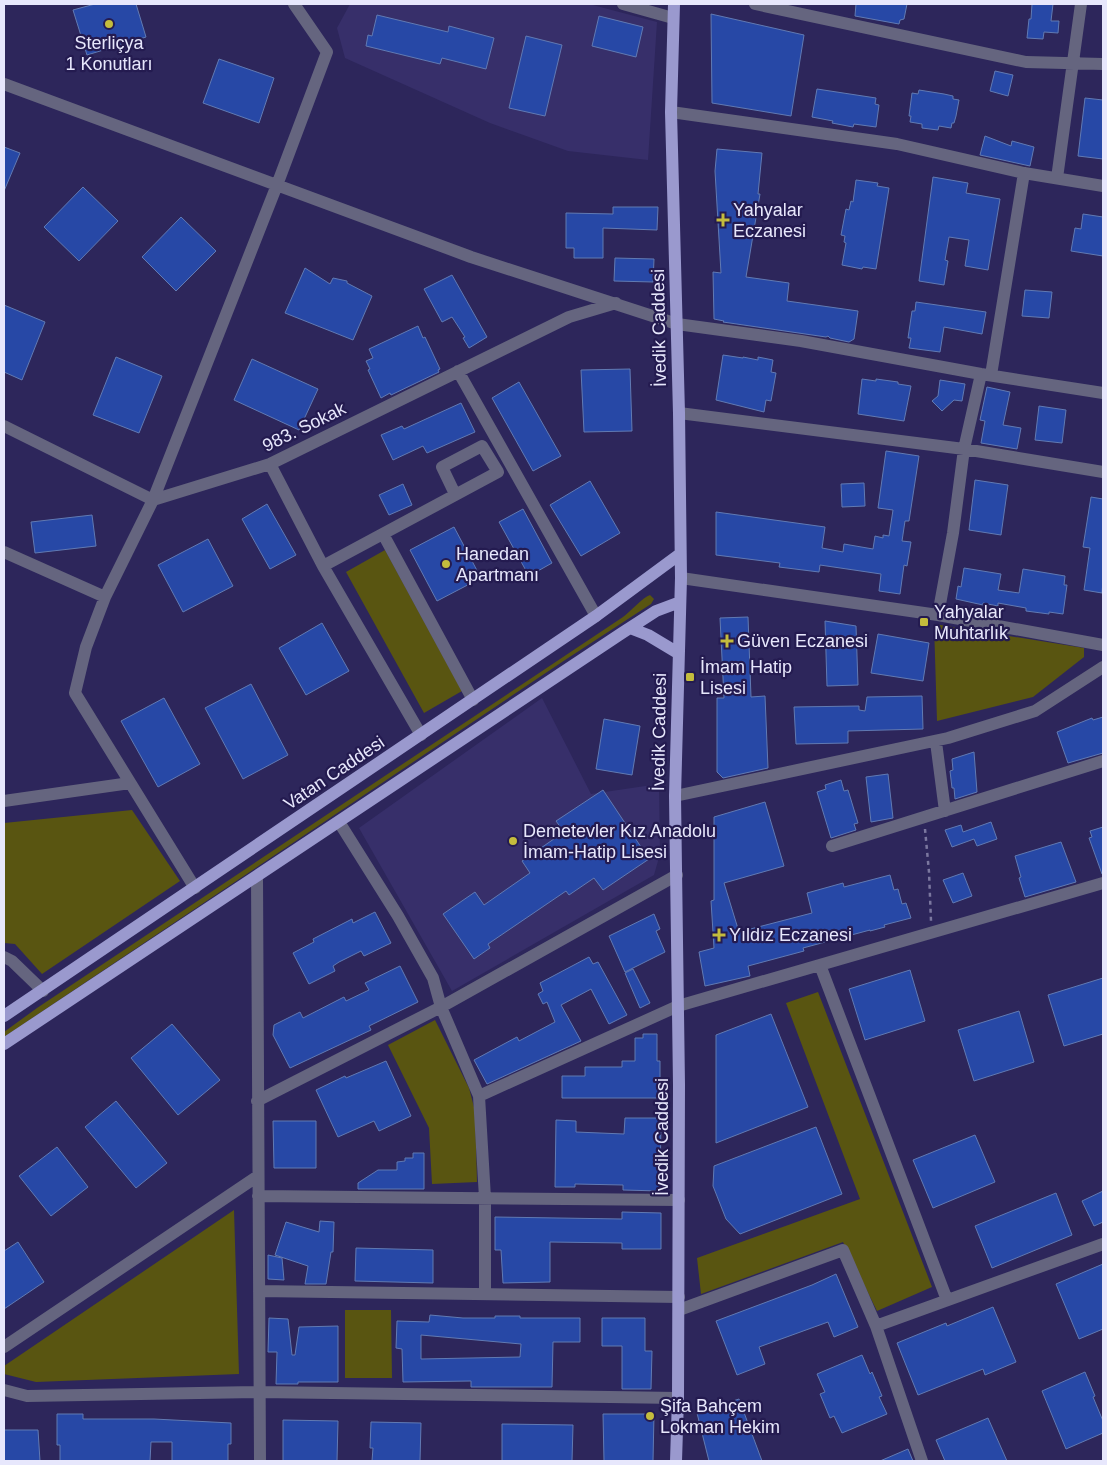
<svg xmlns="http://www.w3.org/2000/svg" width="1107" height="1465" viewBox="0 0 1107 1465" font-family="Helvetica,sans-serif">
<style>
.built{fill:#372f6a}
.green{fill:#595511}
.building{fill:#2748a6;stroke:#617ab3;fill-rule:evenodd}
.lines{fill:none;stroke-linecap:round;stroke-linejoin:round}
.path{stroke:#7b779f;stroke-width:2.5;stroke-dasharray:4 4;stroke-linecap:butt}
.minor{stroke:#65657f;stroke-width:12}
.major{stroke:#9a99ce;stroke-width:12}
.poi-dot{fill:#c4bc3d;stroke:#241b50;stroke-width:2}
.labels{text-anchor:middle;stroke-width:4.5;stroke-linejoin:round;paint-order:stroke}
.poi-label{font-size:18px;fill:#e7e7fc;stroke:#241b50;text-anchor:start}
.street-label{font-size:18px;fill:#e7e7fc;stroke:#241b50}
</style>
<rect width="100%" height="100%" fill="#2d265b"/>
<path class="built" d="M350,4h239l68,18 -9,138 -80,-9 -78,-28 -145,-65 -8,-30z
M542,698l49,96 68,-10 1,70 -6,21 -202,116 -93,-163z"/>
<path class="green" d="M385,550l77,141 -38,22 -78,-141z
M650,595l4,4 -3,5 -86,56 -561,377v-5l33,-24 586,-391c8,-6 19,-19 27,-22z
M934,624l150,24v9l-51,40 -96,24z
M132,810l48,71 -138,93 -27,-30 -11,-1v-120z
M818,992l114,295 -55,24 -34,-69 -142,52 -4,-36 163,-59 -74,-196z
M435,1020l34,68 6,23 2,71 -45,2 -3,-56 -41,-83z
M234,1210l5,164 -203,8 -32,-8v-8z
M345,1310h46l1,68h-47z"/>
<path class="building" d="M95,4h41l10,33 -59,18 -14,-45z
M856,4h51l-3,15 -4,1 -1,4 -44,-8z
M1032,4h21l-2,17h8l-1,12 -14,-1 -1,7 -16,-1 2,-19h2z
M711,14l93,21 -13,81 -79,-13z
M377,15l71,17 1,-6 45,12 -8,31 -44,-11 -2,6 -74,-18 2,-11 4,1z
M599,16l44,11 -7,30 -44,-11z
M526,36l36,9 -17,71 -36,-8z
M219,59l55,19 -15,45 -56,-20z
M995,71l18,4 -5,21 -18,-5z
M817,89l59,9 -1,6 4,1 -3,22 -22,-3 -1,3 -21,-4 1,-2 -21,-4z
M919,90l25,4 9,2v3l6,1 -3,16 -2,7h-2l-1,5 -12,-2 -1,4 -16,-2v-4l-12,-2 1,-6h-2l3,-23 6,1z
M1085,98l18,2v59l-25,-3z
M985,136l26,10 1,-5 22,6 -4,19 -50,-11z
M4,147l16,6 -16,38z
M717,149l45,4 -4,41h2l-14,83 43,6 -2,18 71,10 -4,28 -5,3 -19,-4 -2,-2 -2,1 -103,-15 1,-1 -10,-2 -1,-47 8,1 -6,-102z
M933,177l35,6 -2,10 34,6 -12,71 -23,-4 4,-26 -20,-3 -4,23 3,1 -4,24 -25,-4z
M856,180l22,3 -1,3 12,2 -13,81 -13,-2 -1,2 -20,-4 4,-22 -2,-1 1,-6 -4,-1 5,-26 3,1 2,-9 2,1z
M83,187l35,34 -39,40 -35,-34z
M613,207h45l-1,23 -54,-2v30h-29v-10h-8v-35l47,1z
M1083,214l20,3v39l-32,-5 4,-23 6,1z
M181,217l35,34 -40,40 -34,-34z
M615,258l39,1 -1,23 -39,-1z
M305,268l25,16 3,-6 14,3v2l25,13 -19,44 -68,-27z
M452,275l35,62 -18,11 -6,-10 2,-1 -13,-20 -10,5 -18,-33z
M1025,290l27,2 -3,26 -27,-2z
M916,302l70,10 -4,22 -38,-7 -4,25 -31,-4 2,-10h-3l4,-27h3z
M4,305l41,17 -23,58 -18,-8z
M418,326l5,12 2,-1 15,32 -2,1 1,2 -48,23 -1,-2 -9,5 -13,-28 2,-1 -4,-8 7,-3 -4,-9z
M723,355l20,3v-1l15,3v-3l15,3 -2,12 5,1 -5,28 -5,-1 -2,12 -48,-12z
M116,357l46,19 -23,57 -46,-18z
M252,359l66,30 -19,41 -65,-30z
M630,369l2,62 -48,1 -3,-62z
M862,379l14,2v-2l22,3v2l13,2 -7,35 -46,-7z
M940,380l25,4 -3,17 -8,-1 -12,11 -10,-10 6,-5z
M519,382l42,74 -28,15 -41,-73z
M987,387l23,5 -7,33 18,3 -4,21 -36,-6 4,-22 -5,-1z
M461,403l14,29 -48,21 -4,-7 -30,14 -12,-25 21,-9 2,3z
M1039,406l27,4 -4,33 -27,-3z
M886,451l33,5 -10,65h-4l-3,20 9,1 -4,24 -3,-1 -4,29 -21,-3 2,-17 -61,-9 -1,7 -40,-5 1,-4 -64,-8v-43l109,15 -3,21 21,4 1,-8 29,5 2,-13 8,2v-3l6,1 4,-26 -15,-2z
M975,480l33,5 -7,50 -32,-5z
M590,481l30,52 -39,23 -31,-51z
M864,483l1,23 -23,1 -1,-23z
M403,484l9,21 -23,10 -10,-20z
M1091,497l12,2v82l-1,12 -18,-3 6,-42 -7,-1z
M267,504l29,51 -26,14 -28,-50z
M523,509l29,54 -23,13 -30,-54z
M92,515l4,31 -61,7 -4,-31z
M454,527l27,51 -44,23 -27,-51z
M208,539l25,47 -50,26 -25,-47z
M964,568l37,6 -3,16 21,3 4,-24 42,7 -1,9h3l-4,29 -14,-2v2l-23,-3v-3l-28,-5v3l-15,-3v2l-27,-6 2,-13 3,1z
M748,617l3,80 14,-1 3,72 -45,10 -6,-6v-74h7l-4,-80z
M825,621l31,5 2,59 -31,1z
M322,623l27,48 -43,24 -27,-47z
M878,634l51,9 -6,38 -52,-8z
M251,684l37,71 -45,24 -38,-71z
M922,696l1,33 -75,2v12l-52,1 -2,-37 65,-1v4l6,1 2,-14z
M164,698l36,66 -42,23 -37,-66z
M1103,717v36l-35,10 -11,-31 35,-14 1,2z
M604,719l36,7 -8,49 -36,-6z
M974,752l3,40 -22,7 -1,-11h-2l-2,-17 3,-1 -1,-11z
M888,774l5,44 -22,4 -5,-45z
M841,780l3,11 4,-1 10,33 -4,1 2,6 -25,8 -14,-46 9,-3 -1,-4z
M603,790l46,69 -46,31 -9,-12 -25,17 -3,-4 -78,53 2,4 -16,11 -31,-45 32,-22 9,13 46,-32 -8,-12 42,-29 -8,-11z
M765,802l19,64 -60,17 15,49 73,-19 -5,-20 36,-10 1,4 46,-12 4,15 4,-1 4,15 4,-1 5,15 -27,7 1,2 -15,4v-1l-67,18 1,3 -56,15 2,10 -45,10 -6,-34 15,-4 -3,-47 3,-1v-83z
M991,822l6,17 -20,7 -3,-7 -22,8 -7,-17 16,-5 2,7z
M1103,827v47h-1l-13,-36 3,-1 -2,-6z
M1061,842l15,40 -51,15 -6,-19 2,-1 -6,-21z
M963,873l9,23 -19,7 -10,-23z
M375,912l16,31 -27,13 -3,-5 -22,11 -6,4 2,5 -26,13 -16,-31 21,-11 -1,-3 39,-20 1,4z
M654,914l6,15 -4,2 9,21 -40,20 -16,-36z
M589,957l4,7 5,-2 29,53 -18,9 -18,-35 -30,16 20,36 -94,43 -13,-24 43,-23 2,4 36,-19 -8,-20 -4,2 -5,-10 5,-3 -3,-8z
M400,966l18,36 -49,24 2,4 -81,38 -17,-33 1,-10 26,-13 3,6 41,-21 2,4 23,-11 -4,-7z
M633,969l17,34 -10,5 -15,-35z
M910,970l15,51 -60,19 -16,-51z
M1103,978v56l-39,12 -16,-51z
M1019,1011l15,51 -60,19 -16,-51z
M771,1014l37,93 -92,36v-108z
M172,1024l48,56 -42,35 -47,-57z
M643,1034h14v27h3v37h-98v-22h23v-9h37v-6h13v-23h8z
M386,1061l25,55 -32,15 -5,-10 -36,16 -22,-47 29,-14 1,2z
M116,1101l51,62 -31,25 -51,-61z
M625,1118h36l-1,73 -37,-1v-5l-48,-1v3h-20l1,-67 20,1v11l48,2z
M273,1121h43v47h-42z
M816,1127l26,67 -102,40 -14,-15 -13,-33 1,-20z
M975,1135l20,47 -62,26 -20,-48z
M57,1147l31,40 -37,29 -32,-40z
M413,1153h11v36h-66v-6l20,-13h19v-8l8,-1v-3h8z
M1103,1191v31l-9,4 -12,-25z
M1056,1193l16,42 -80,33 -17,-42z
M622,1212l39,1v36h-39v-6l-72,-1v40l-47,1 -2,-33h-6v-33l127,2z
M320,1221l14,1 -1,30h-2l-5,32h-21l3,-18 -33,-11 11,-33 33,10z
M18,1242l26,40 -40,27v-58z
M356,1248l77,2v33l-78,-2z
M268,1255l14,3 2,22 -16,-1z
M1103,1264v65l-24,10 -23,-55z
M836,1274l22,53 -24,10 -6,-15 -69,25 6,17 -28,11 -21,-54 96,-36z
M993,1307l23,55 -31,13 -2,-6 -65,26 -21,-52 49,-20 1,3z
M430,1315l33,3h32v-2h25v2h60v24h-27l-1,45h-81v-6l-68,1 -1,-33 -6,-1 1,-27 32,1zM421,1335l100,9 -1,13 -99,2z
M269,1318l19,1 4,36h3l4,-28 39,-1v56h-40v2h-22l1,-32h-9z
M602,1318h43v33h7l-1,38h-29v-43h-20z
M862,1355l8,19 2,-2 10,24 -3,1 8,17 -45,19 -8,-17 -4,2 -10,-24 5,-2 -8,-18z
M1085,1372l10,24 -2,1 10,24v12l-37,16 -24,-58z
M739,1399l23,62h-53l-12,-48z
M57,1414h26v5h71l77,4v21h-3v17h-56v-19h-21l-1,19h-90v-16h-3z
M603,1414h51l-1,47h-49z
M988,1418l19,43h-62l-9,-21z
M283,1420l55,1 -1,40h-54z
M371,1422l50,1 -1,38h-48l1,-13h-3z
M502,1424l71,1 -1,36h-70z
M4,1430h34l2,31h-36z
M908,1449l5,12h-33z"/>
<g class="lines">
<path class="path" d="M925,829l4,43 2,49"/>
<path class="minor" d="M623,4l50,14
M755,4l271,58 77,2
M4,84l467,173 206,67 124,17 180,33 122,19
M671,112l226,32 127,29 79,13
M1057,178l24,-174
M458,371l138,245
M991,375l33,-202
M679,413l285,36 139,23
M4,426l149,74 117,-36 299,-147 47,-14
M270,464l53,102 98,169
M383,534l90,166
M4,552l101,45
M323,566l175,-94 -16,-26 -40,21 13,27
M681,578l257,37 165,30
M938,615l15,-82 11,-84 17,-75
M936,742l9,69
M675,796l273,-58 87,-27 68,-44
M4,801l126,-18
M339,822l59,94 35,62 8,29 38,89 6,102v96
M832,846l271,-85
M257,877l3,584
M195,888l-120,-195 11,-46 19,-50 48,-97 124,-315 50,-133 -33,-48
M4,957l8,4 31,30
M820,965l127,335
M479,1096l199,-90 425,-123
M257,1101l184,-94 236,-132
M258,1196l421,4
M259,1291l420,6
M679,1310l164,-60 33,76 46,135
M876,1326l227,-82
M4,1347l254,-171
M4,1390l23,6 233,-4 418,6"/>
<path class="major" d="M674,4l-3,108 8,301 2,165 -6,218 4,289 -1,313 -2,63
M630,628l18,7 30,18
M4,1016l592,-400 84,-62
M4,1044l618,-411 34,-22 24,-9"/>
</g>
<g class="poi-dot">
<circle cx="109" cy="24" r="5"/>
<path d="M720.5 212.5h5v5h5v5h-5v5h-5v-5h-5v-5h5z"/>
<circle cx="446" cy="564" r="5"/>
<rect x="919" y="617" width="10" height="10" rx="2.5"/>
<path d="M724.5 633.5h5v5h5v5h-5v5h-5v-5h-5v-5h5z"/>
<rect x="685" y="672" width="10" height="10" rx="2.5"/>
<circle cx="513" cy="841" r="5"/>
<path d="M716.5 927.5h5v5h5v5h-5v5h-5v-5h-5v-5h5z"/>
<circle cx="650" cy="1416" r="5"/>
</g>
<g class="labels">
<g class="poi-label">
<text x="109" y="49" text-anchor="middle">Sterliçya<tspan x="109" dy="21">1 Konutları</tspan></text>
<text x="733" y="216">Yahyalar<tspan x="733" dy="21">Eczanesi</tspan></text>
<text x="456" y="560">Hanedan<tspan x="456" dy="21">Apartmanı</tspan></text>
<text x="934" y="618">Yahyalar<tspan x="934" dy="21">Muhtarlık</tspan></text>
<text x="737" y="647">Güven Eczanesi</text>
<text x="700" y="673">İmam Hatip<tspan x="700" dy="21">Lisesi</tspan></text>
<text x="523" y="837">Demetevler Kız Anadolu<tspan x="523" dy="21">İmam-Hatip Lisesi</tspan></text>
<text x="729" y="941">Yıldız Eczanesi</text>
<text x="660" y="1412">Şifa Bahçem<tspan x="660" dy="21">Lokman Hekim</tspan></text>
</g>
<g class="street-label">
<text transform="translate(659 328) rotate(-91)" y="6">İvedik Caddesi</text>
<text transform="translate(304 427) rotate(-26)" y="6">983. Sokak</text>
<text transform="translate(659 732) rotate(-89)" y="6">İvedik Caddesi</text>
<text transform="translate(334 773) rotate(-34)" y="6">Vatan Caddesi</text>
<text transform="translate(662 1137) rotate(-90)" y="6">İvedik Caddesi</text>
</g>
</g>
<rect width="1107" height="1465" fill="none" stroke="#e7e7fc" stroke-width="10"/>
</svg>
